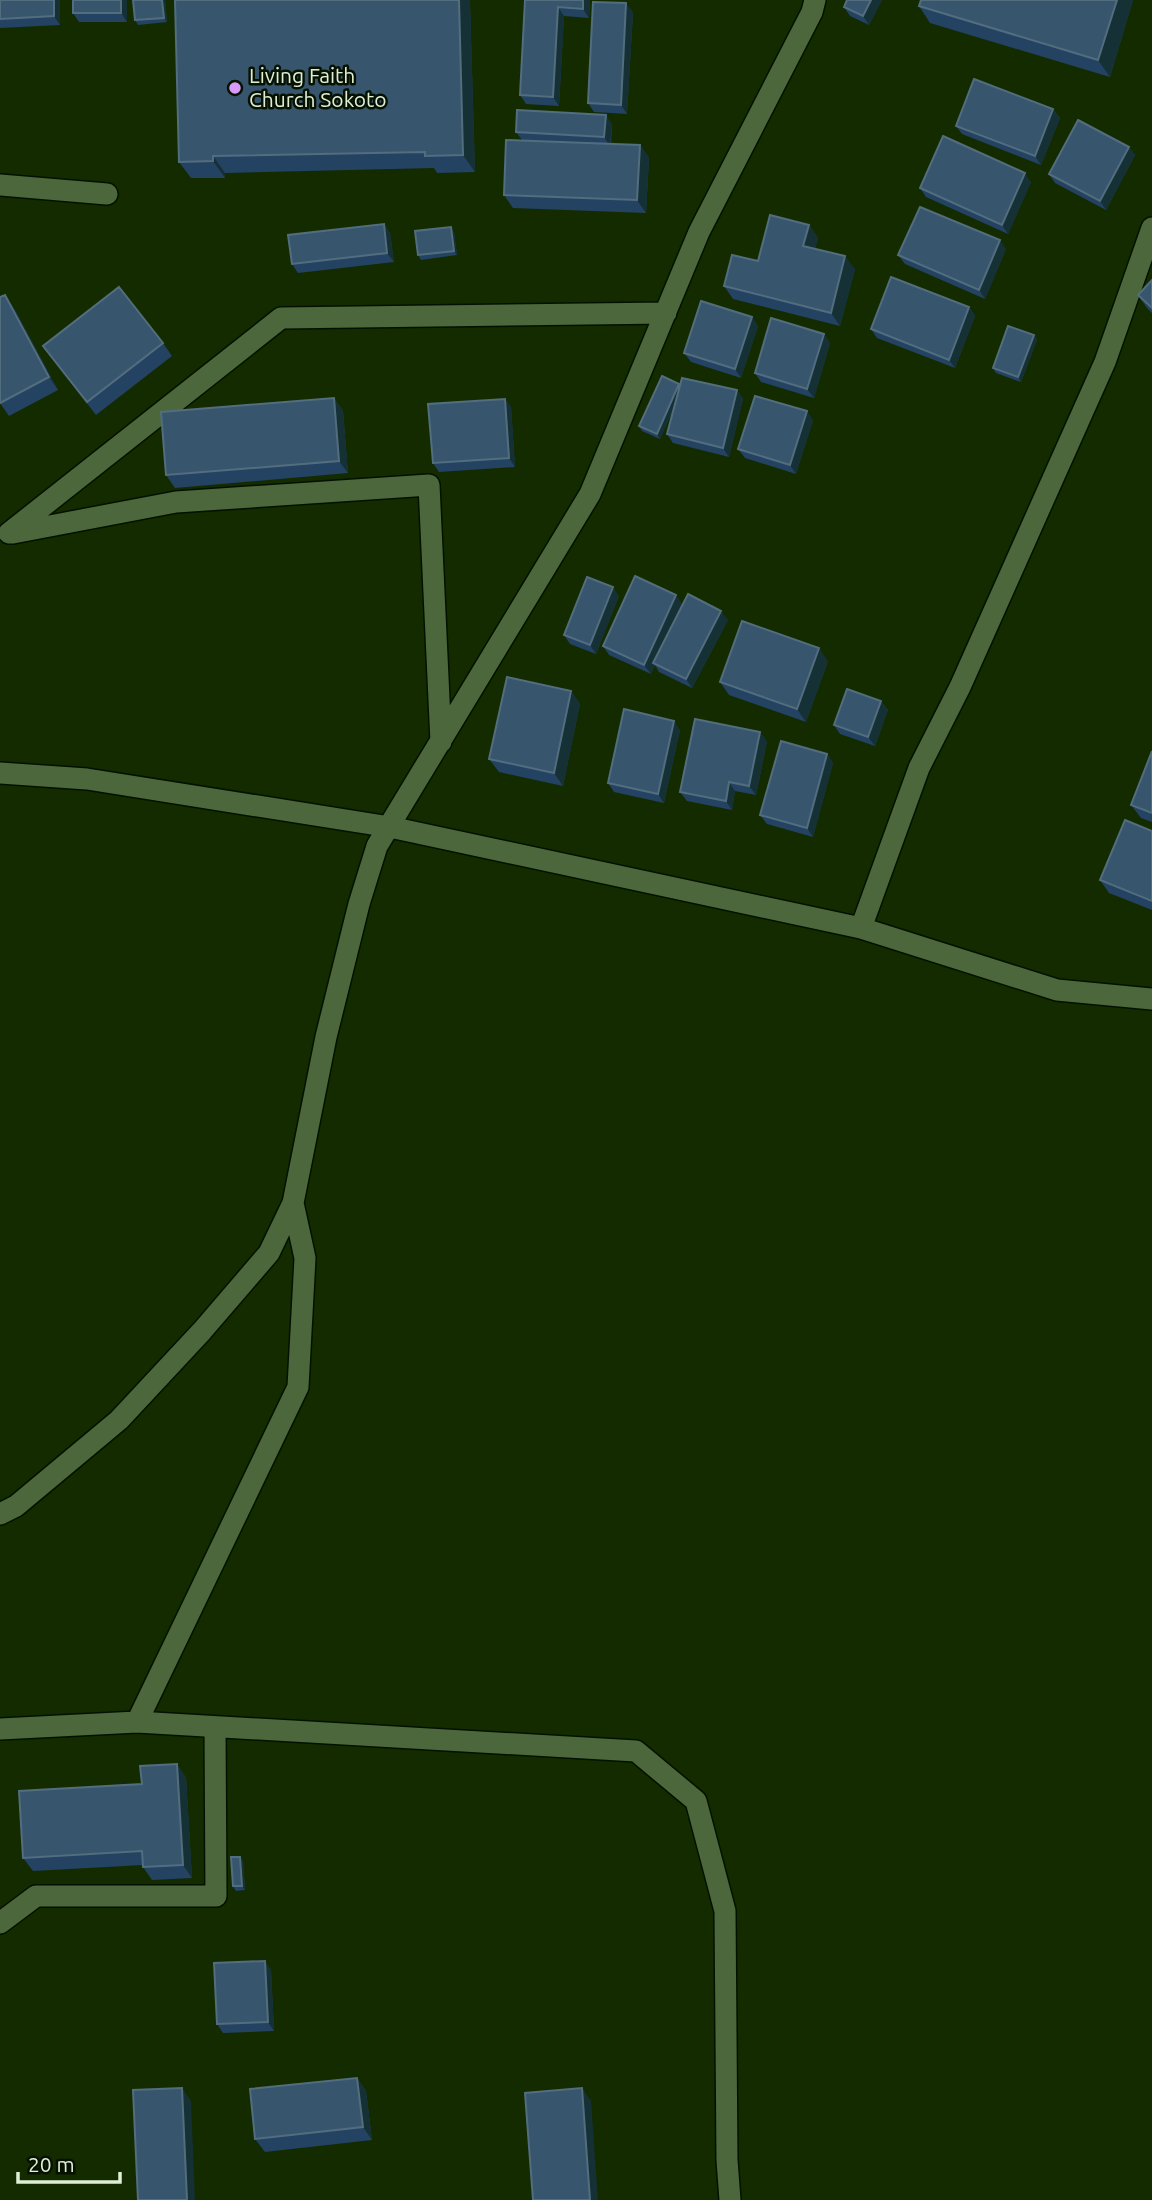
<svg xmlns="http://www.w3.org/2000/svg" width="1152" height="2200" viewBox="0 0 1152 2200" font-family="Ubuntu,sans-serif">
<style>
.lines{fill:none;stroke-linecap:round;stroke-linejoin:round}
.street-casing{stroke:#031200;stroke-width:24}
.street{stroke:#4c673b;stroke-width:21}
.wall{fill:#244262}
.shaded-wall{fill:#153135}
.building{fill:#38556e;stroke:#526d7e;stroke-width:2}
.poi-dot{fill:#d89af8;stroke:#071102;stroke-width:2.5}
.labels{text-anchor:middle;stroke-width:5;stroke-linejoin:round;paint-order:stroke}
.poi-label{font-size:21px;fill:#dfefd6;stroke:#071102;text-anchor:start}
</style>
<rect width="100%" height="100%" fill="#142b00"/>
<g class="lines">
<defs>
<path id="street" d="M0,185l107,9
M9,533l272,-215 385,-5
M13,533l163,-31 253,-17 12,257
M0,773l87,6 303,48 471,101 196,62 95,9
M861,928l58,-160 41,-81 145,-325 47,-134
M293,1203l12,55 -7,129 -161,335 499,29 60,50 29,110 2,249 3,40
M0,1514l16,-8 103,-86 83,-89 67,-78 24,-50 33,-166 33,-133 18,-58 213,-352 109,-262 113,-220 3,-12
M0,1729l137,-7
M0,1923l36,-27h180l-1,-169"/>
</defs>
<use href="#street" class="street-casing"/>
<use href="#street" class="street"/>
</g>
<path class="wall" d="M0,0h60v25l-60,3z
M127,0v22h-48l-6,-9z
M133,0h32l2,22 -29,3 -3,-5z
M175,0h294l1,2 5,170 -38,1 -3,-5 -209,5v5h-34l-12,-16z
M525,0h65l-1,18 -25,-2 -5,90 -33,-2 -6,-9z
M882,0l-13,25 -19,-9 -6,-9z
M1133,0l-23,77 -180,-54 -11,-17z
M633,12l-6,102 -33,-2 -6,-9z
M1053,109l7,9 -19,47 -79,-31 -6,-8z
M612,124l-1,20 29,1 9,13 -3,55 -133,-5 -9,-13 18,-55 -6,-8z
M1129,147l6,8 -29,55 -51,-27 -6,-9z
M1031,182l-23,52 -82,-37 -6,-9z
M384,224l6,9 4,29 -96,11 -6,-9z
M809,225l9,13 -3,11 40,20 -15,57 -107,-27 -9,-13z
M454,232l3,23 -36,5 -3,-5z
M1006,249l-21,50 -80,-35 -7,-9z
M1152,280v33l-5,-5 -9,-13z
M969,307l6,9 -20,52 -78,-30 -6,-9z
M14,308l44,82 -49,26 -9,-13z
M752,317l6,9 -17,52 -50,-16 -7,-9z
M824,334l6,9 -16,55 -53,-16 -6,-9z
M1034,335l3,5 -16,42 -25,-9 -3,-5z
M163,343l9,13 -76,59 -53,-69z
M680,386l57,4 6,9 -14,58 -56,-14 -6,-9 8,-29 -15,34 -18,-8 -3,-5z
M334,398l9,13 5,62 -173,15 -9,-13z
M505,399l6,8 4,60 -76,5 -6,-9z
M813,420l-17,54 -51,-16 -7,-9z
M619,596l-23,58 -26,-10 -6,-9z
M682,604l-6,14 52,2 -36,68 -33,-16 -4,-7 -4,9 -42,-19 -6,-9z
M828,661l-22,61 -77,-27 -9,-13z
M571,691l9,13 -17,82 -64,-14 -10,-13z
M881,701l7,9 -13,36 -35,-12 -6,-9z
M680,730l-16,73 -50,-11 -6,-9z
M767,741l-11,54 -21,-4 -3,19 -45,-9 -7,-9z
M1152,751v71l-11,-4 -10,-13z
M827,754l6,9 -20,74 -46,-13 -7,-9z
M1152,831v79l-43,-17 -9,-13z
M186,1777l6,101 -40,2 -9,-13v-2l-110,6 -10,-13z
M243,1861l2,29 -9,1 -3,-5z
M271,1970l3,61 -51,2 -6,-9z
M357,2078l9,13 6,49 -107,12 -10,-13z"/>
<path class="shaded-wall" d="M54,0h6v25l-6,-9z
M121,0h6v22l-6,-9z
M162,0h3l2,22 -3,-4z
M459,0h10l1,2 5,170 -12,-17z
M583,0h7l-1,18 -6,-9z
M871,0h11l-13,25 -6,-9z
M1117,0h16l-23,77 -12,-17z
M626,3l7,9 -6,102 -6,-9z
M558,7l6,9 -5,90 -6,-9z
M1053,109l7,9 -19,47 -6,-9z
M606,115l6,9 -2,22 -6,-9z
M640,145l9,13 -3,55 -9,-13z
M1129,147l6,8 -29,55 -6,-9z
M213,156l12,17v5l-12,-17z
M1025,173l6,9 -23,52 -6,-9z
M384,224l6,9 4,29 -7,-9z
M809,225l9,13 -6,21 -9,-13z
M451,227l3,5 3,23 -3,-4z
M1000,240l6,9 -21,50 -6,-9z
M845,256l10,13 -15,57 -9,-13z
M5,295l9,13 44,82 -9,-13z
M969,307l6,9 -20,52 -6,-8z
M752,317l6,9 -17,52 -6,-9z
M824,334l6,9 -16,55 -7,-9z
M1034,335l3,5 -16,42 -3,-5z
M679,384l3,4 -22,51 -3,-5z
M737,390l6,9 -14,58 -6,-9z
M334,398l9,13 5,62 -9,-12z
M505,399l6,8 4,60 -6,-9z
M807,411l6,9 -17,54 -6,-9z
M613,587l6,9 -23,58 -6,-9z
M676,595l6,9 -27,60 -2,-1 2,2 -4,9 -7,-9z
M721,611l7,9 -36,68 -6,-9z
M819,648l9,13 -22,61 -9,-13z
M571,691l9,13 -17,82 -9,-13z
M881,701l7,9 -13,36 -7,-9z
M674,721l6,9 -16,73 -6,-9z
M760,732l7,9 -11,54 -7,-9z
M827,754l6,9 -20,74 -6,-9z
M729,782l6,9 -3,19 -6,-9z
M177,1764l9,13 6,101 -9,-13z
M240,1857l3,4 2,29 -3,-4z
M265,1961l6,9 3,61 -6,-9z
M357,2078l9,13 6,49 -9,-13z
M182,2088l9,13 4,99h-8z
M582,2088l9,13 7,99h-8z"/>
<path class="building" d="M0,0h54v16l-54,3z
M73,0h48v13h-48z
M133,0h29l2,18 -29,2z
M175,0h284l4,155 -38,1v-4l-212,4v5l-34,1z
M525,0h58v9l-25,-2 -5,90 -33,-2z
M847,0h24l-8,16 -19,-9z
M921,0h196l-19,60 -179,-54z
M593,2l33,1 -5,102 -33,-2z
M974,79l79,30 -18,47 -79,-30z
M517,110l89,5 -2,22 -88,-5z
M1078,120l51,27 -29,54 -51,-27z
M943,136l82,37 -23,52 -82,-37z
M506,140l134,5 -3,55 -133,-5z
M920,207l80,33 -21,50 -81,-35z
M770,215l39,10 -6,21 42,10 -14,57 -107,-27 8,-31 26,6z
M384,224l3,29 -95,11 -4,-29z
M451,227l3,24 -36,4 -3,-24z
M891,277l78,30 -20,53 -78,-31z
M1152,280v28l-14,-13z
M119,287l44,56 -76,59 -44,-56z
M5,295l44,82 -49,26v-106z
M701,301l51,16 -17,52 -51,-16z
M771,318l53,16 -17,55 -52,-16z
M1008,326l26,9 -16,42 -25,-9z
M662,376l17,8 -22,50 -18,-8z
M682,378l55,12 -14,58 -56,-14z
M755,396l52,15 -17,54 -52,-16z
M334,398l5,63 -173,14 -5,-63z
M505,399l4,59 -76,5 -5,-59z
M635,576l41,19 -32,70 -41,-19z
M587,577l26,10 -23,58 -26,-10z
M688,594l33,17 -35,68 -33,-16z
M742,621l77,27 -22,61 -77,-27z
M507,677l64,14 -17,82 -65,-14z
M847,689l34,12 -13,36 -34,-12z
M624,709l50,12 -16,73 -50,-11z
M695,719l65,13 -11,54 -20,-4 -3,19 -46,-9z
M781,741l46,13 -20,74 -47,-13z
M1152,751v62l-21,-8z
M1125,820l27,11v70l-52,-21z
M177,1764l6,101 -40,2 -1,-16 -119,7 -4,-67 123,-7 -2,-18z
M231,1857h9l2,29h-9z
M265,1961l3,61 -51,2 -3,-61z
M357,2078l6,49 -108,12 -5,-50z
M182,2088l5,112h-49l-5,-110z
M582,2088l8,112h-57l-8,-107z"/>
<circle class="poi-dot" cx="235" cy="88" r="7"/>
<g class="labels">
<g class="poi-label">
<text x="249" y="83">Living Faith<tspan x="249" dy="24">Church Sokoto</tspan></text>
</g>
</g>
<path d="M18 2172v10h102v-10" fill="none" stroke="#dfefd6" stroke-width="3.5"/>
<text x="28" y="2172" font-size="21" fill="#dfefd6" stroke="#071102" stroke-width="5" paint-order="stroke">20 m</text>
</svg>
